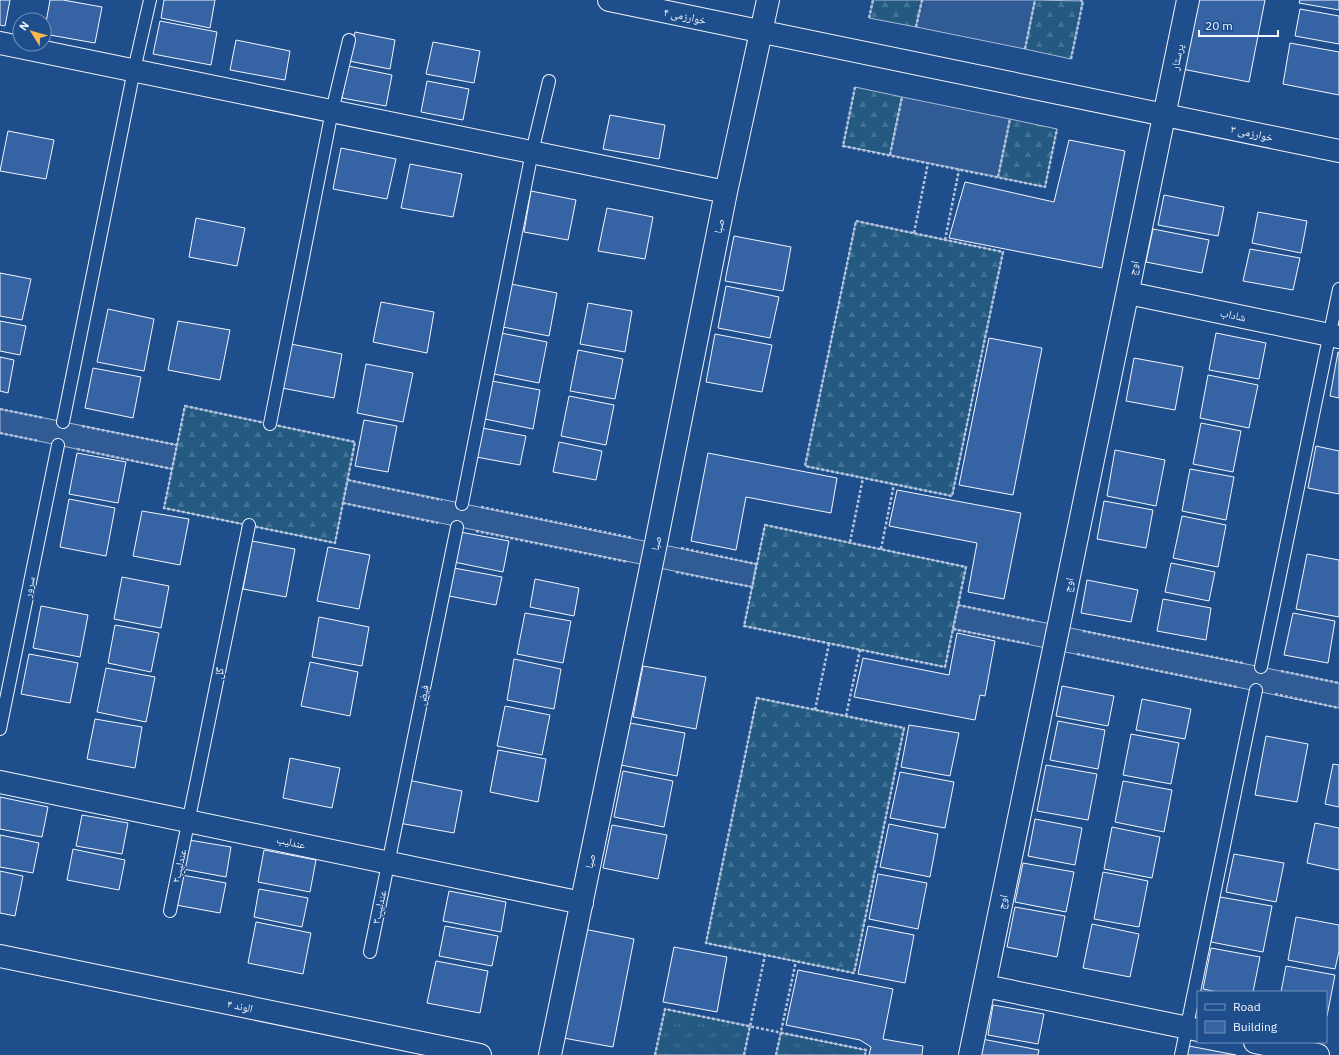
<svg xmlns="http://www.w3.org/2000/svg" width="1339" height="1055" viewBox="0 0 1339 1055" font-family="'IBM Plex Sans','Noto Naskh Arabic',sans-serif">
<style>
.grass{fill:url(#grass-tufts);stroke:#a8bbd7}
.forest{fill:url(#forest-firs);stroke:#a8bbd7}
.parking{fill:#305b95;stroke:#a8bbd7}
.building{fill:#3563a3;stroke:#f2f6ff}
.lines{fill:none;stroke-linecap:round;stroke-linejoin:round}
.lane-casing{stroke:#f2f6ff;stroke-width:14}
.street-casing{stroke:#f2f6ff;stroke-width:24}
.secondary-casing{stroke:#f2f6ff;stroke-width:24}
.path{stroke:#b3c4dc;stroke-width:2.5;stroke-dasharray:3 2;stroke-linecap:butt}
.lane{stroke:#1f4e8c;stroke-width:12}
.street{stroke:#1f4e8c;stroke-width:22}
.secondary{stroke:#1f4e8c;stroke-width:22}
.labels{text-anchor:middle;stroke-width:3;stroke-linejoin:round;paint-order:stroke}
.street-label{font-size:11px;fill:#f2f6ff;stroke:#1f4e8c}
</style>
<defs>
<pattern id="grass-tufts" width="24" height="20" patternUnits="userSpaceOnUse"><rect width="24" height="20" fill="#245a82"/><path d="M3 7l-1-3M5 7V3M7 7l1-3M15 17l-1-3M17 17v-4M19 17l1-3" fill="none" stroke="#447295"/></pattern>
<pattern id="forest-firs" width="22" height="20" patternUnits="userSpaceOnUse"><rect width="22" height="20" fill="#245a82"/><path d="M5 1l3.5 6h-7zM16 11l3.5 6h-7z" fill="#447295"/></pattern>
</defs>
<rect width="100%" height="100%" fill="#1f4e8c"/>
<path class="grass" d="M665,1009l85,17 -6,29h-89z
M781,1033l85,17 -1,5h-89z"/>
<path class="forest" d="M873,0h49l-6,27 -47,-9z
M1035,0l48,1 -12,58 -46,-10z
M855,87l47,10 -12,58 -47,-9z
M1010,119l47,10 -12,58 -47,-10z
M856,221l147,31 -51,244 -147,-30z
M185,406l170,36 -20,101 -171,-35z
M765,525l201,42 -21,100 -201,-41z
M757,698l147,30 -50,245 -148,-30z"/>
<path class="parking" d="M922,0h113l-10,49 -109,-22z
M902,97l108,22 -12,58 -108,-22z
M0,409l177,36 -5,24 -172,-36z
M348,480l408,84 -4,23 -409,-84z
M958,605l381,78v25l-386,-79z"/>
<path class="building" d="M0,0h10l-5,26 -5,-1z
M50,0h13l39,7 -7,36 -51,-9z
M164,0h51l-5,28 -49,-10z
M1196,0h69l-16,82 -67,-13z
M1300,0h39v10l-40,-7z
M1300,9l39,7v28l-44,-8z
M160,21l57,11 -6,33 -58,-11z
M355,32l40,8 -5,29 -41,-8z
M236,40l54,11 -5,29 -55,-10z
M433,42l47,9 -6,32 -48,-9z
M1290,43l49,9v43l-56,-11z
M348,66l44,9 -6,31 -44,-8z
M427,81l42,8 -6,31 -42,-8z
M610,115l55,10 -6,34 -56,-10z
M8,131l46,9 -8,39 -46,-8z
M1069,140l56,11 -23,117 -153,-30 16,-56 89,20z
M341,148l55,11 -9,40 -54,-10z
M410,164l52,10 -9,43 -52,-9z
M531,191l45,9 -8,40 -44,-8z
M1164,195l60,12 -6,29 -60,-11z
M607,208l46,9 -8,42 -47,-8z
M1258,212l49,9 -6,32 -49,-10z
M196,218l49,10 -8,38 -48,-9z
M1153,229l56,11 -7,33 -56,-11z
M734,236l57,11 -8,44 -58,-10z
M1250,249l50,9 -7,32 -50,-9z
M0,273l31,6 -9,41 -22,-4z
M511,284l46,9 -8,43 -46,-9z
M726,286l53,11 -9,41 -52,-10z
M381,302l53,10 -7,41 -54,-11z
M588,303l44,8 -7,41 -45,-8z
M108,309l46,10 -10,52 -47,-9z
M0,321l26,5 -6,29 -20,-4z
M178,321l52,9 -10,50 -52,-10z
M501,333l46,9 -8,41 -45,-9z
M1216,333l50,10 -7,36 -50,-9z
M715,334l57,11 -10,47 -56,-10z
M989,338l53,10 -29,147 -54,-10z
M291,344l51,10 -8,44 -52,-10z
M578,350l45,9 -8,40 -45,-8z
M1338,352h1v46l-9,-2z
M0,357l14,3 -6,33 -8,-2z
M1134,358l49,9 -8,43 -49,-9z
M366,364l47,9 -10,49 -46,-9z
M93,368l48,9 -8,41 -48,-10z
M1208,375l50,10 -9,43 -49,-10z
M492,381l48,9 -7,39 -48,-10z
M569,396l45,9 -8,40 -45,-9z
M364,420l33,6 -9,46 -33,-6z
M1201,423l40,8 -8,41 -40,-8z
M482,428l44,8 -6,29 -44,-8z
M559,442l43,9 -6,29 -43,-8z
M1316,446l23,5v43l-31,-6z
M1115,450l50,10 -9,46 -49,-10z
M77,453l49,9 -8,41 -49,-9z
M708,453l129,25 -6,35 -85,-16 -10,53 -45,-9z
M1190,469l44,8 -8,43 -44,-9z
M897,490l124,23 -17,86 -36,-7 9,-49 -88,-17z
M69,499l46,9 -9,48 -46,-9z
M1104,501l49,9 -7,38 -49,-9z
M142,511l47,8 -9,46 -47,-9z
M1182,516l44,9 -8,42 -45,-9z
M460,532l49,9 -6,31 -49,-10z
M252,541l43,8 -9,48 -43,-8z
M328,547l42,8 -11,54 -42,-8z
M1307,554l32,6v57l-43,-8z
M1171,563l44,9 -6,29 -44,-9z
M454,568l48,9 -6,28 -47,-9z
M122,577l47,9 -8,42 -47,-9z
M535,579l44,9 -5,28 -44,-9z
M1087,580l51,10 -7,32 -50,-9z
M1163,599l48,9 -5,32 -49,-9z
M41,606l47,9 -8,42 -47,-9z
M525,613l46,8 -8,42 -46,-9z
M1293,613l42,8 -7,42 -44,-8z
M319,617l50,10 -7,39 -50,-9z
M115,625l44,8 -8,39 -43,-9z
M957,633l38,8 -10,55 -5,-1 -5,25 -121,-23 9,-39 86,17z
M29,654l49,9 -8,40 -49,-9z
M514,659l47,10 -7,40 -47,-9z
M310,662l48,10 -8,44 -49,-10z
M643,666l63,11 -10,52 -63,-12z
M106,668l49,9 -9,45 -49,-10z
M1062,686l52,10 -6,30 -52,-10z
M1142,699l49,10 -6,30 -49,-9z
M505,706l45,9 -8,40 -45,-9z
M95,719l47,8 -7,41 -48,-9z
M1058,721l47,9 -7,39 -48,-9z
M630,723l55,10 -8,43 -56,-11z
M909,725l50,8 -9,43 -49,-9z
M1131,734l48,9 -8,41 -48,-9z
M1266,736l42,8 -11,58 -42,-7z
M498,750l48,9 -8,43 -48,-10z
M290,758l50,10 -8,40 -49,-10z
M1333,764l6,1v42l-14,-3z
M1046,765l51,9 -9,46 -51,-9z
M623,771l50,10 -9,46 -50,-10z
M900,772l54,10 -9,46 -55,-10z
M408,780l54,11 -8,42 -55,-10z
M1123,781l49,9 -8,42 -49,-10z
M0,797l48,10 -6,30 -42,-8z
M82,815l46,8 -6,31 -46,-8z
M1035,819l47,9 -7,37 -47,-9z
M1315,823l24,5v42l-32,-7z
M889,824l49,10 -8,43 -50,-10z
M612,825l55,10 -9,44 -55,-11z
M1112,827l48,10 -8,41 -48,-9z
M0,835l39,8 -6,30 -33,-6z
M189,840l42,7 -5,30 -43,-8z
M73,849l52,11 -6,30 -52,-10z
M264,850l52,10 -6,32 -52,-10z
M1234,854l50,9 -8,39 -50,-10z
M1023,863l51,9 -8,40 -51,-10z
M0,871l23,5 -8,40 -15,-3z
M1103,872l45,9 -9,46 -45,-8z
M878,874l49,9 -9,46 -49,-10z
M182,875l44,8 -6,30 -44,-8z
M259,889l49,9 -6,29 -48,-10z
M449,891l57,11 -5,30 -58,-11z
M1220,897l52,9 -9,46 -52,-10z
M1015,907l50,9 -8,41 -50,-10z
M1296,917l43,8v26l-4,18 -47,-9z
M256,922l55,11 -8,41 -55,-11z
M1092,924l47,10 -9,43 -47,-9z
M445,926l53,10 -6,30 -53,-10z
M868,926l46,9 -9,48 -47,-9z
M579,928l55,11 -21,108 -55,-10z
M674,947l53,10 -10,55 -54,-10z
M1211,948l49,9 -7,35h-35l-15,-3z
M436,961l52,10 -8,42 -53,-10z
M1286,966l49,9 -8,41h-1v-24h-45z
M798,970l95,19 -10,50 40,7 -1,9h-53l2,-8 -11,-7 -74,-15z
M993,1005l51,9 -6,30 -50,-9z
M982,1039l57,11 -1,5h-59z
M1189,1046l47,9h-49z"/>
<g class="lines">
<defs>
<path id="lane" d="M63,422l71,-352 16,-70
M270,424l62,-313 17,-71
M462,504l70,-352 17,-71
M1261,667l78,-378
M0,729l58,-284
M170,911l79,-386
M370,952l87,-425
M1181,1055l75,-365"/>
<path id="street" d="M0,43l726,149
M1128,293l211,44
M0,782l582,121
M985,986l213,44
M1255,1042l63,13
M550,1055l106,-512 70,-351 42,-192
M970,1055l218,-1055"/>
<path id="secondary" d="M609,0l730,151
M0,956l480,99"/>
</defs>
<use href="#lane" class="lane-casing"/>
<use href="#street" class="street-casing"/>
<use href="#secondary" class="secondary-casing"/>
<path class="path" d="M869,18l4,-18
M916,27l6,-27
M1025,49l10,-49
M1071,59l12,-58 -3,-1
M855,87l-12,59 202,41 12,-58
M890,155l12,-58
M998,177l12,-58
M856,221l147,31 -51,244 -147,-30z
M914,233l14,-70
M945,240l14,-70
M185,406l170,36 -20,101 -171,-35z
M0,409l44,9
M82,426l95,19
M0,433l39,8
M77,449l95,20
M348,480l94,20
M343,503l95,20
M481,507l152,31
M765,525l201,42 -21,100 -201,-41z
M476,531l152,31
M850,542l13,-64
M681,548l75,16
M881,549l13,-65
M676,572l76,15
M958,605l77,16
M953,629l76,15
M1083,631l160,32
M1077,654l160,33
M1281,671l58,12
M1275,694l64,14
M757,698l147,30 -50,245 -148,-30z
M815,710l14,-66
M846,716l14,-66
M655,1055l10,-46 201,41 -1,5
M744,1055l21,-100
M776,1055l20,-94"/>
<use href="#lane" class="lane"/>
<use href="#street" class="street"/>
<use href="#secondary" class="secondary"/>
</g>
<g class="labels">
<g class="street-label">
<text transform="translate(685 16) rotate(12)" y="4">خوارزمی ۴</text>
<text transform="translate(1177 57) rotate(-78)" y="4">پرستار</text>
<text transform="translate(1252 133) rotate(12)" y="4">خوارزمی ۳</text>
<text transform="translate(719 226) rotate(-79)" y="4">صبا</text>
<text transform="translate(1133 268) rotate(-78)" y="4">اوج</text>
<text transform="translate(1233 315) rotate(12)" y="4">شاداب</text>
<text transform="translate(656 543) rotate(-78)" y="4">صبا</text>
<text transform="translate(1068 585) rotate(-78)" y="4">اوج</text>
<text transform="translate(29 587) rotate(-78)" y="4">سرور</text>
<text transform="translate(219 673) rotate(-78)" y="4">گل</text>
<text transform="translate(423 695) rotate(-78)" y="4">فیض</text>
<text transform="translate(291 842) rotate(12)" y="4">عندلیب</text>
<text transform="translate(590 861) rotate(-78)" y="4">صبا</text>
<text transform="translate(179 866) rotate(-78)" y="4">عندلیب۲</text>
<text transform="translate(1002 902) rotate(-78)" y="4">اوج</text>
<text transform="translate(379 907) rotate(-78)" y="4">عندلیب۳</text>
<text transform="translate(240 1006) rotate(12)" y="4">الوند ۴</text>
</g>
</g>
<rect x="1197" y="991" width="130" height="52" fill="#1f4e8c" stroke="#7391ba"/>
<rect x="1205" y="1004" width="20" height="6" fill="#1f4e8c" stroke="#7391ba"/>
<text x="1233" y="1011" font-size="12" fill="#f2f6ff">Road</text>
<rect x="1205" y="1021" width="20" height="12" fill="#3563a3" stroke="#7391ba"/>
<text x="1233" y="1031" font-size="12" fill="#f2f6ff">Building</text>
<g transform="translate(32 32) rotate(307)"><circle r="19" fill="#1f4e8c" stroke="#7391ba"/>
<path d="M0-3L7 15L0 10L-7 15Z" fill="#ffb74d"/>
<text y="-6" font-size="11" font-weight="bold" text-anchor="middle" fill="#f2f6ff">N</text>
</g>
<path d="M1199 30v6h79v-6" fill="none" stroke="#f2f6ff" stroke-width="2"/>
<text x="1205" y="30" font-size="12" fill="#f2f6ff" stroke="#1f4e8c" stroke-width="3" paint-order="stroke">20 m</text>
</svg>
